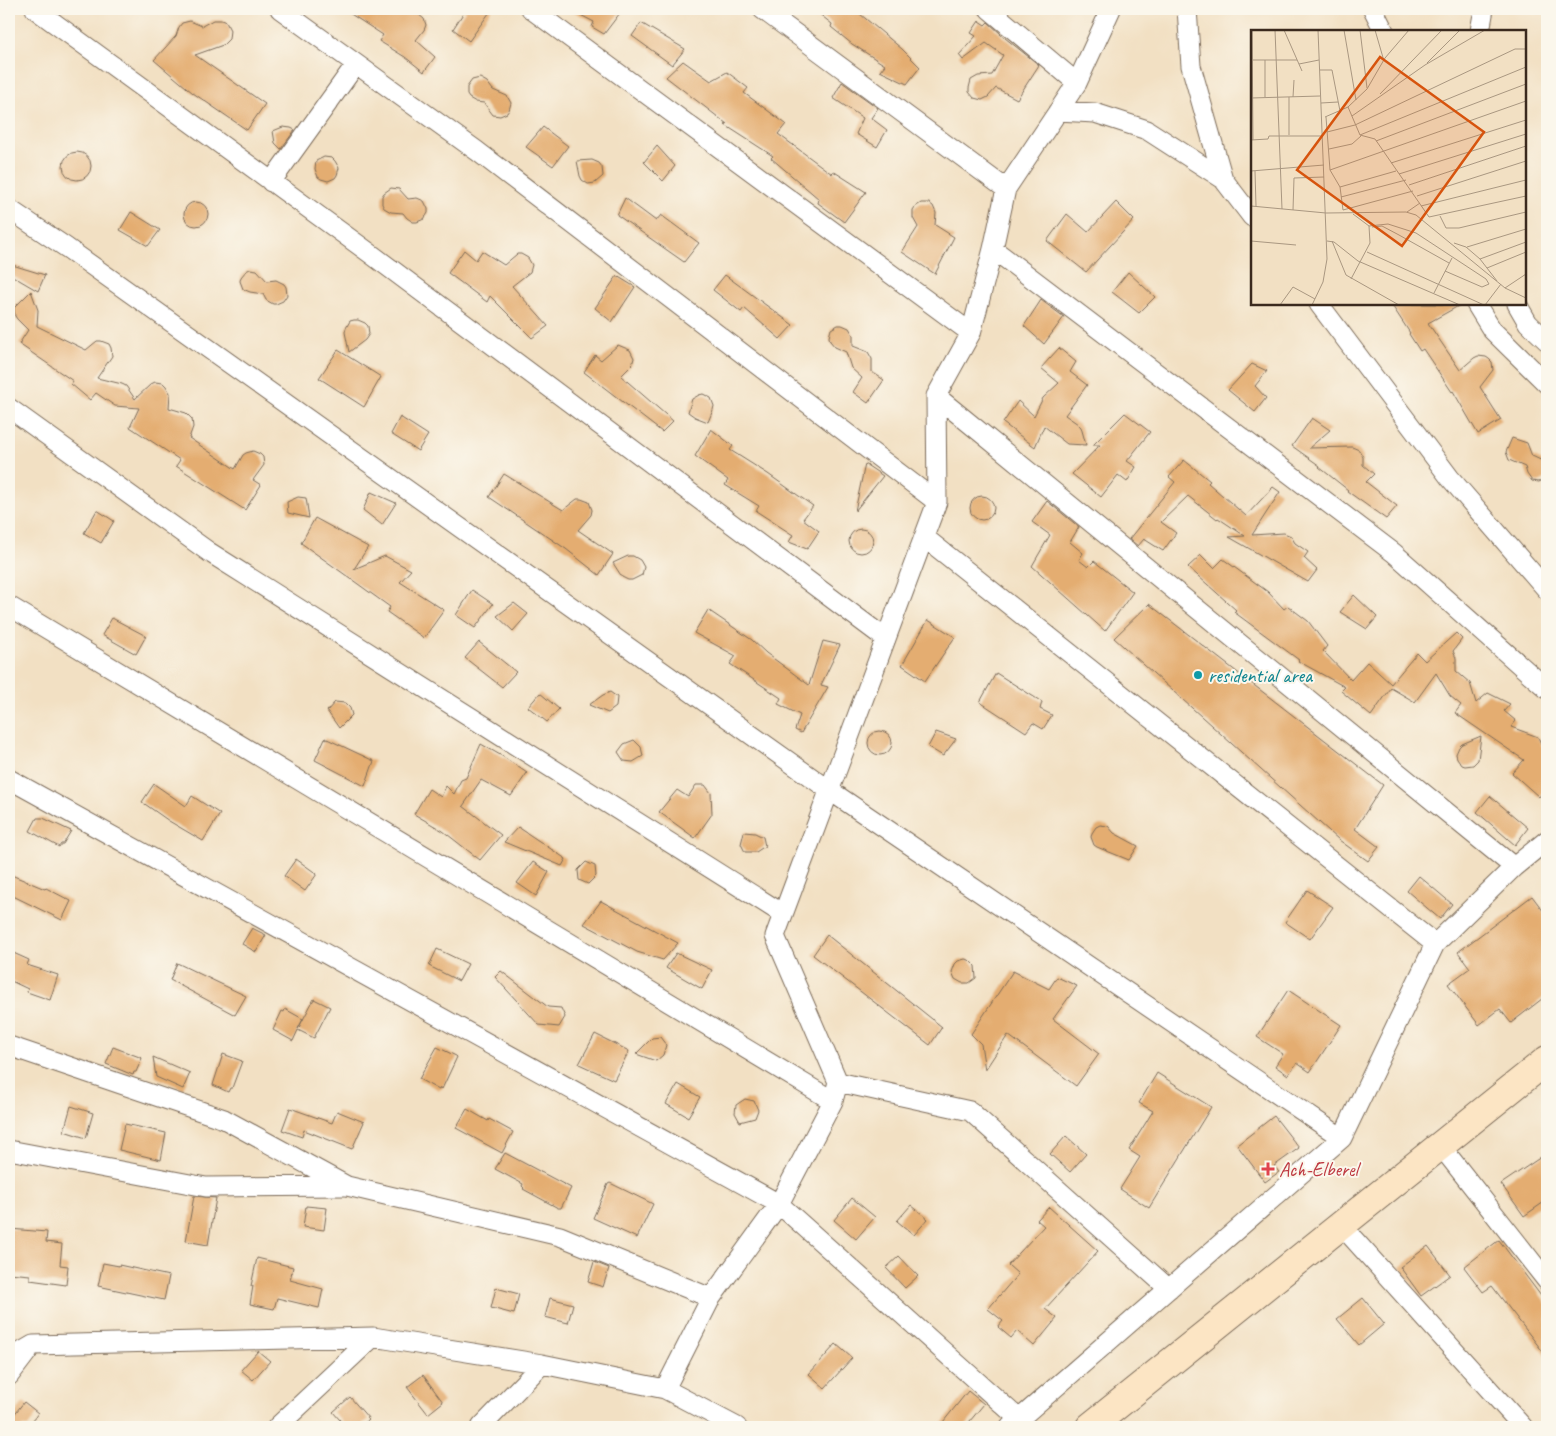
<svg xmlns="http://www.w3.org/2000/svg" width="1556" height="1436" viewBox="0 0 1556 1436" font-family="Caveat,sans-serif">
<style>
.building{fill:#e4ad71}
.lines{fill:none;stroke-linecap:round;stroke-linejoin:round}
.street-casing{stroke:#7b6a58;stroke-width:21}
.secondary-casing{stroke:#7b6a58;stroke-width:30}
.street{stroke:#fff;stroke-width:19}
.secondary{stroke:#fce5c4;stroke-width:28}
.culture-dot{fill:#0f9aa8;stroke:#fbf7ec;stroke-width:2}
.health-dot{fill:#e0444e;stroke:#fbf7ec;stroke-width:2}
.labels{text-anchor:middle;stroke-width:4;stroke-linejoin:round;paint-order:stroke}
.culture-label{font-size:20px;fill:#0d838f;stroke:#fbf7ec;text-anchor:start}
.health-label{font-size:20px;fill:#be3a42;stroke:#fbf7ec;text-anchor:start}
.inset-road{fill:none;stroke:#a99781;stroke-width:1}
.view{fill:#d7540e;fill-opacity:0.15;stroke:#d7540e;stroke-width:2.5}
.inset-edge{fill:none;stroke:#3b2a1e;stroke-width:2.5}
</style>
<rect width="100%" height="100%" fill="#fbf7ec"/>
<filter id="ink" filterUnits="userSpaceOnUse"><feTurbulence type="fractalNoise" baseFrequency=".02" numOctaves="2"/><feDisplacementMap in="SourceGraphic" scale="10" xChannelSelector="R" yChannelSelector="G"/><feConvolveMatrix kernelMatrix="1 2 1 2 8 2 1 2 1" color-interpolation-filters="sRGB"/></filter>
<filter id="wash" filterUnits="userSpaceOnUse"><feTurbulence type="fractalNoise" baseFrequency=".0096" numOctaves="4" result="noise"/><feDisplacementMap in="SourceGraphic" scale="20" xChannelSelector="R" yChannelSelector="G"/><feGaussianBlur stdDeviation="1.12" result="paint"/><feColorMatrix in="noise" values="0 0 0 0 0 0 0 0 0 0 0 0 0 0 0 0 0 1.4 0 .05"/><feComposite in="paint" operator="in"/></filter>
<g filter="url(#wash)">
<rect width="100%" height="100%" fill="#f2e0c3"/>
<g id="blocks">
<path class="building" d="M343,9h42l-5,6 34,-3 4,2 6,5 2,6 -2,5 -8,10 19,17 -11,15 -19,-15 -26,-16 4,-6z
M466,9h26l-23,32 -16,-12z
M569,9h54l-19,25 -12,-7 2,-5z
M813,9h41l48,40 18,18 -13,17 -27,-13 5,-6 -33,-21 -21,-17 1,-3z
M213,20h8l5,2 4,8 -1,9 -6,6 -28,10 70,49 -18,26 -54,-37 -39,-33 22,-24 3,-9 3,-4 8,-2 12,5z
M979,21l6,4 3,-3 13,12h-1l39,31 -22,34 -21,-11 -8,9 -6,3 -8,-2 -5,-6v-4l2,-8 7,-4 14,-1 11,-20 -17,-12 -23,17 -4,-5 17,-19 -5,-3z
M641,23l44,26 -13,16 -40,-29z
M683,61l28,20 16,-9 21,16 -4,5 42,31 -8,10 54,40 1,-3 33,21 -22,30 -26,-19 1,-4 -48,-41 2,-2 -48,-31 2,-1 -61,-47z
M480,78l7,4 6,8 14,6 4,7 -2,7 -2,3 -7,3 -7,-1 -9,-12 -8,-1 -7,-4 -2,-3v-8l5,-7z
M842,82l36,26 -7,10 16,12 -10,17 -21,-13 7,-16 -30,-20z
M283,127l8,1 4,2 -14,19 -6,-6 -2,-12z
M543,127l25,19 -15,20 -27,-19z
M657,146l18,20 -12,15 -19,-19z
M63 166a14 14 0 1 1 28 0a14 14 0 1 1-28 0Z
M324,157l8,1 3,3 4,7 -2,7 -2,3 -7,3 -7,-2 -3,-2 -3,-8 1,-8z
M592,160l7,3 3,4 1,9 -8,7 -7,1 -6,-4 -2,-4 -3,-15z
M391,188l8,1 9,10 9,-1 7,3 4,8v4l-4,6 -7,3h-4l-6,-4 -4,-5 -12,-1 -7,-4 -2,-4v-8l2,-3z
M625,198l31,23 5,-6 38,28 -15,19 -67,-47z
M1116,202l18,18 -48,52 -39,-31 20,-27 21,18z
M184 214a12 12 0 1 1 24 0a12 12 0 1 1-24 0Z
M921,203h8l4,3 3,7 -1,12 19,12 -19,37 -33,-22 16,-25 -5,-9v-8l2,-3z
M131,212l29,18 -12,16 -28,-16z
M464,250l12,10 6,-9 22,14 13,-11h4l7,4 4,7 -2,7 -18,14 36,40 -16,12 -42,-42 -3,6 -39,-29z
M9,264l36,11 -7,16 -29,-17z
M250,269l7,1 10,11 9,-1 8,4 2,3 1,8 -4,6 -7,3h-3l-7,-4 -3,-6 -13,-2 -7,-3 -3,-8 1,-4 5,-6z
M1128,272l27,25 -16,16 -27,-21z
M725,275l68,50 -13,14 -36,-31 -3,4 -28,-22z
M617,276l18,11 -23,35 -17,-14z
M31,291l7,19 -1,16 49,24 11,-9h4l8,3 2,4 1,8 -15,22 25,6 4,2 9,13 16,-15 4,-2 8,1 3,3 4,7 -1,15 17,5 6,6 1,8 -4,11 46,31 8,-14 3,-2 7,-2 7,3 3,3 1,8 -11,15 8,5 -16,25 -69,-44 4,-6 -50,-33 9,-19 -24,-2 -19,-13 -6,7 -19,-16 2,-3 -54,-37 9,-14 -11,-11 -2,-3 -1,-8z
M1041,300l23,17 -20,27 -20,-18z
M1391,304h71l-34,19 32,47 14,-12 4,-2 8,1 3,2 3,3 1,8 -13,17 21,33 -23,14 -25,-43 -1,1 -29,-43 -3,2 -11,-17 1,-1z
M354,320h4l7,3 3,3 1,8 -4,6 -16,12 -4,-20 1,-4 4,-7z
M838,325h4l7,3 4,7v11l15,6 4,7v13l12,8 -16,23 -15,-11 9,-14 -11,-10 -5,-16 -11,-5 -5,-6 -1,-4 2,-8z
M618,345l12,5 4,8 -2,7 -11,11 52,45 -11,11 -78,-60 11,-17 6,5z
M1059,348l17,14 -6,10 17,13 -22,30 13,9 3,3 5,18 -19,-1 -23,-18 -9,21 -32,-24 15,-22 16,15 9,-18 16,-15 -18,-15z
M338,350l43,27 -17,30 -45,-29z
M1252,364l15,7 -12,15 11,12 -11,14 -27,-22z
M703,394l8,4 3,8 -1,4 -5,12 -13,-5 -7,-5 4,-13 7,-4z
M1125,413l25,19 -23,29 9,6 -9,15 -9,-7 -17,22 -29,-23 28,-29h-7z
M400,417l28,18 -10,16 -27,-17z
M1312,418l18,12 -21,18 43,-1 7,3 4,7v8l11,9 -8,8 31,24 -11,13 -39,-28 1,-1 -29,-23 1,-1 -28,-20z
M711,429l22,17 -3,4 38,24 45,32 -10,13 16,12 -12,18 -18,-7 4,-7 -37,-24 3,-5 -34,-21 3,-5 -33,-24z
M1512,438l15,5 5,13 15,7v15l-8,4 -7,-1 -5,-7 -2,-7 -16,-7 -3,-8z
M1184,460l26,21 -2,2 38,33 27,-29 7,5 -28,43 32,-2 7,3 4,7 13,9 -4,6 13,12 -9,12 -79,-45 16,-1 -27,-18 -1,1 -29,-23 -27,26 15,11 -13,18 -19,-12 -6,7 -9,-7 46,-57 -6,-5z
M865,464l18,12 -28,35z
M504,474l59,36 14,-11h4l8,3 3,8 -1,5 -13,15 35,24 -14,21 -33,-26 -77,-52z
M371,492l25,11 -14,22 -19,-15z
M970 508a12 12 0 1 1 24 0a12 12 0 1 1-24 0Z
M298,497l8,1 3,20 -21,-5 -1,-11z
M1047,501l32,26 -9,15 13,11 -4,7 9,7 6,-6 39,31 -28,39 -73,-65 18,-31 -18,-13z
M97,510l17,11 -13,22 -17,-10z
M315,518l53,29 -14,22 31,-13 26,14 -11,12 44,28 -20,28 -37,-26 3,-5 -89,-64z
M849 541a12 12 0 1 1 24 0a12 12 0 1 1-24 0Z
M1201,555l13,13 9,-9 45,33 16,17 4,-3 20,15 19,25 -4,5 28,29 16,-18 24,22 26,-31 8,8 31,-28 6,6 -9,12 3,7v13l14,12 6,20 12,-10 22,11 -6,7 12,10 -5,6 27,10 5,11 4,4v35l-8,10 -27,-24 12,-13 -69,-47 6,-8 -11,-9 -14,-23 -21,29 -24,-14 -20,28 -30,-25 4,-4 -47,-26 1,-1 -65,-48 2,-2 -48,-43z
M628,556h5l7,4 4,7 -2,8 -10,5h-4l-6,-3 -9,-14z
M472,590l21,14 -18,24 -19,-13z
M1354,595l23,22 -10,12 -27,-17z
M514,603l14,11 -15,17 -16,-15z
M1149,604l234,181 -28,44 24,18 -11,14 -29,-21 -225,-202z
M708,610l44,30 14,13 43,32 14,-44 17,4 -19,40 7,2 -27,46 -6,-3 5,-15 -22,-11 3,-6 -51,-34 6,-8 -42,-23z
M112,618l34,18 -10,18 -34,-19z
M928,620l27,17 -30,44 -23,-16z
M479,642l37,30 -14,15 -37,-29z
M996,673l46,29 -2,7 12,6 -9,14 -10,-6 -7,9 -46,-30z
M610,692l7,5 -1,10 -8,6 -19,-8 14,-10z
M540,693l19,16 -12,13 -19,-15z
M335,702l10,1 5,5 2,7 -13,13 -12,-17z
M868 743a12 12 0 1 1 24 0a12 12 0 1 1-24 0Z
M936,732l20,7 -13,17 -15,-9z
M1481,736l-3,24 -5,5 -8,1 -3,-1 -5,-7 -1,-4 3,-7 3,-3z
M325,738l49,23 -9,25 -50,-26z
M634,740l7,7 2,9 -10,6 -9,-1 -6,-9 6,-8z
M481,744l21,12 25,17 -16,23 -30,-16 -18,26 38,29 -21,25 -37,-29 -29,-17 15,-25 12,8 5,-11 8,8 7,-14 5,-2z
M154,784l32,22 6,-10 28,18 -17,27 -34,-20 -27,-19z
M696,785h9l6,8 1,21 -17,24 -36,-26 18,-22 11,7z
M1490,796l38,32 -13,17 -38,-33z
M37,818h6l28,13 -8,13h-2l-2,3 -29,-16z
M1100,825l8,1 6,7 24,13 -9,14 -32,-13 -3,-2 -3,-8 1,-4 4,-6z
M518,827l48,32 -4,7 -58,-24z
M744,832l11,1 8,4 2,9 -9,6h-11l-4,-8z
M296,859l21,15 -12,17 -21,-15z
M533,862l16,10 -13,24 -19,-13z
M586,862l9,4 1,10 -8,8 -9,-4 -1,-10z
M9,874l36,15 1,-1 25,13 -9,19 -53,-26z
M1419,876l33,28 -12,15 -33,-28z
M1307,890l26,17 -23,32 -25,-17z
M1532,896l15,20v79l-36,28 -11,-14 -21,16 -31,-41 22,-16 -12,-16z
M601,901l77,42 -15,17 -26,-8 -53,-28z
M252,928l14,7 -10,17 -14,-8z
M827,935l115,92 -12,18 -117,-90z
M437,949l31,15 -9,17 -30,-15z
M9,951l20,9 -2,5 31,10 -8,25 -23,-8 1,-3 -19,-9z
M676,953l36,17 -10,19 -36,-21z
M965,959l4,1 6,6 1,12 -7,5h-7l-7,-4 -3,-7 3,-8 3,-3z
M177,963l69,33 -11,19 -65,-35z
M501,971l47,36 13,1 4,9 -6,10 -20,-2 -44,-48z
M1013,971l36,18 8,-12 20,9 -24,33 46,35 -23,32 -68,-51 -23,35 -4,-26 -10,-10z
M1288,990l53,35 -31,47 -13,-9 -9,12 -13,-9 8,-12 -26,-17z
M314,999l16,8 -16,31 -16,-8 -5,11 -20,-11 9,-19 2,1 1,-3 18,10 -5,10z
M595,1034l34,17 -15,29 -35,-16z
M660,1037l6,8 -3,10 -7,6 -20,-7 16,-16z
M113,1047l29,11 -6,14h-2l-1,3 -27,-11z
M437,1047l19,9 1,1 -15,32 -2,-1 -1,2 -20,-11z
M223,1054l19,7 -10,27h-2l-2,4 -15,-7z
M153,1057l37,16 -7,16 -27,-12z
M1157,1073l54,34 -62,101 -29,-19 20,-32 -11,-7 24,-39 -14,-8z
M678,1084l22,13 -12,20 -22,-13z
M745,1099l9,2 4,9 -3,8 -15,4 -5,-9 1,-8z
M71,1106l22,7 -7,25 -22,-7z
M290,1108l42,15 5,-12 27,11 -12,27 -48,-19 -2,7 -20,-7z
M467,1109l21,12 1,-2 24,13 -11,21 -46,-25z
M1274,1116l25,32 -25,18 5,6 -14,10 -28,-37z
M125,1124l41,9 -5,27 -42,-10z
M1066,1136l20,18 -16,18 -20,-18z
M505,1153l66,35 -10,20h-3l-35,-19 1,-1 -2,-2 1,-2 -28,-15z
M1547,1153v47l-23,16 -23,-32z
M610,1183l43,21 -16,34 -44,-20 15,-34z
M194,1196l22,2 -8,47 -22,-4z
M852,1198l23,19 -19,22 -22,-19z
M911,1205l17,14 -14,16 -17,-14z
M306,1206l21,2 -3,22 -21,-3z
M1049,1207l49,44 -53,58 12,9 -23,28 -17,-15 -6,7 -13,-11 5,-6 -15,-12 30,-35 -10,-9 36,-39 -7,-6z
M9,1229l38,3 -1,10 16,2 -2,21 8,1 -2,19 -36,-5v-5l-21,-2z
M1499,1240l48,64v53l-55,-71 -9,6 -19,-25z
M1428,1246l22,29 -29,21 -21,-29z
M899,1256l19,20 -13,12 -19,-20z
M257,1258l36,9 -3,13 33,9 -4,19 -42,-10 -3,11 -24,-5 3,-18h-2z
M594,1262l15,6 -6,19 -15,-5z
M103,1263l16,3v-1l50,11 -5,24 -66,-14z
M496,1288l23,6 -5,20 -23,-6z
M550,1298l23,6 -5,19 -23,-6z
M1363,1298l21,26 -25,21 -22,-26z
M836,1344l16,14 -27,30 -16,-14z
M258,1351l12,10 -17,19 -12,-10z
M423,1375l20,27 -15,12 -21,-27z
M968,1391l16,13 -19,23h-26z
M350,1397l19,22 -9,8h-14l-13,-15z
M24,1402l14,11 -10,14h-19v-6z"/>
</g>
</g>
<g filter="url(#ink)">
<use href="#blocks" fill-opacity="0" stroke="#7b6a58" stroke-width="1"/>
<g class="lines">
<defs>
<path id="street" d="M35,9l336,245 515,385
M280,9l197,142 460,351
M531,9l440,324
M762,9l244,180
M989,9l88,74
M1187,9l4,57 32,113 29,38
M1373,9l11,22
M1480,31l4,-22
M1058,111l37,2 52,17 76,49
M271,182l85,-118
M9,209l58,39 762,542 513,348
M993,249l401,304 153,136
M1319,304l131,174 97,112
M1476,304l16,26 55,54
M1517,304l11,19 19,18
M936,396l578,471
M9,408l200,144 574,362
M924,537l511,407
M9,606l824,495
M9,779l770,425 240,215
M9,1046l215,73 123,67 213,50 151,62
M838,1082l132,29 199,178
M1440,1145l107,136
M9,1150l197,37 138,-1
M1341,1225l182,202
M9,1359l24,-14 340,-8 169,27 123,25 72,38
M9,1376l19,-25
M665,1389l46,-91 68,-94 54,-103 5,-19 -63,-146 162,-434 -1,-106 35,-63 22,-84 13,-60 71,-106 34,-74
M277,1427l96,-90
M481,1427l61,-63
M1010,1427l332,-289 93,-194 79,-77 33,-27"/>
<path id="secondary" d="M1090,1427l457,-367"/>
</defs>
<use href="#street" class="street-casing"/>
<use href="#secondary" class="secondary-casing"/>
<use href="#street" class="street"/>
<use href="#secondary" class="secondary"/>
</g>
</g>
<circle class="culture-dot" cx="1198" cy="675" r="5"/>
<path class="health-dot" d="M1265.5 1161.5h5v5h5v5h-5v5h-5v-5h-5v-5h5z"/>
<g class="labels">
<g class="culture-label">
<text x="1208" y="682">residential area</text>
</g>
<g class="health-label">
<text x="1279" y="1176">Ach-Elberel</text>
</g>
</g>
<g transform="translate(1251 30)">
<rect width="275" height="275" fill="#f2e0c3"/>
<path class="inset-road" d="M1,0l1,110M24,0l7,179M33,0l18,41M93,0l12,70M109,0l7,58M124,0l9,31M2,30h44M14,30v37M176,33l33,-33M48,34l20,-4M69,40h12l8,41M129,64l62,-64M38,67v38M42,67l1,-17M0,68l69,-2M70,73l17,-1M97,77l12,28 15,4 54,78 97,-21M101,86l73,-51 60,-35M74,87l23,-10 19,-18 18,-31 24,-28M75,87l4,53 10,17 3,23 70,-19M76,102l28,-7 160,-76h11M109,105l166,-68M0,110l17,-1 1,-3h54M125,111l150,-57M78,119l23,-5 9,-8M140,133l135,-43M79,140l196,-69M0,141l73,-6M4,141l1,35M148,144l127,-40M158,155l117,-39M89,157l56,-16M166,166l109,-35M90,167l65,-17M0,176l75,7M170,176l105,-26M42,180l1,-32 30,-1M156,182l13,-9M75,183l80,-1 10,3 89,73 21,10M189,186l6,12h13l67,-16M118,196l19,-2 28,9 70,46 3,5 -7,3 -37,-16M121,197l10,-1 17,9 50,28M0,211l45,4M76,211l7,1 24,19 102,44M81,211l14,34 53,30M203,213l12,4 14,12 17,22M216,217l59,-18M116,222l117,53M229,229l46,-17M236,238l39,-16M100,249l19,-36 -1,-17 -16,-12M254,258l21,-14M183,263l18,-35M29,275l13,-18 22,12M61,275l11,-23 4,-23 -9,-229M234,275l16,-21"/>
<path class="view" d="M129,27l104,75 -82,114 -105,-76z"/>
<rect width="275" height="275" class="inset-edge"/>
</g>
<rect width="1556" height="1436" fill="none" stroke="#fbf7ec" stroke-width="30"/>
</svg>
